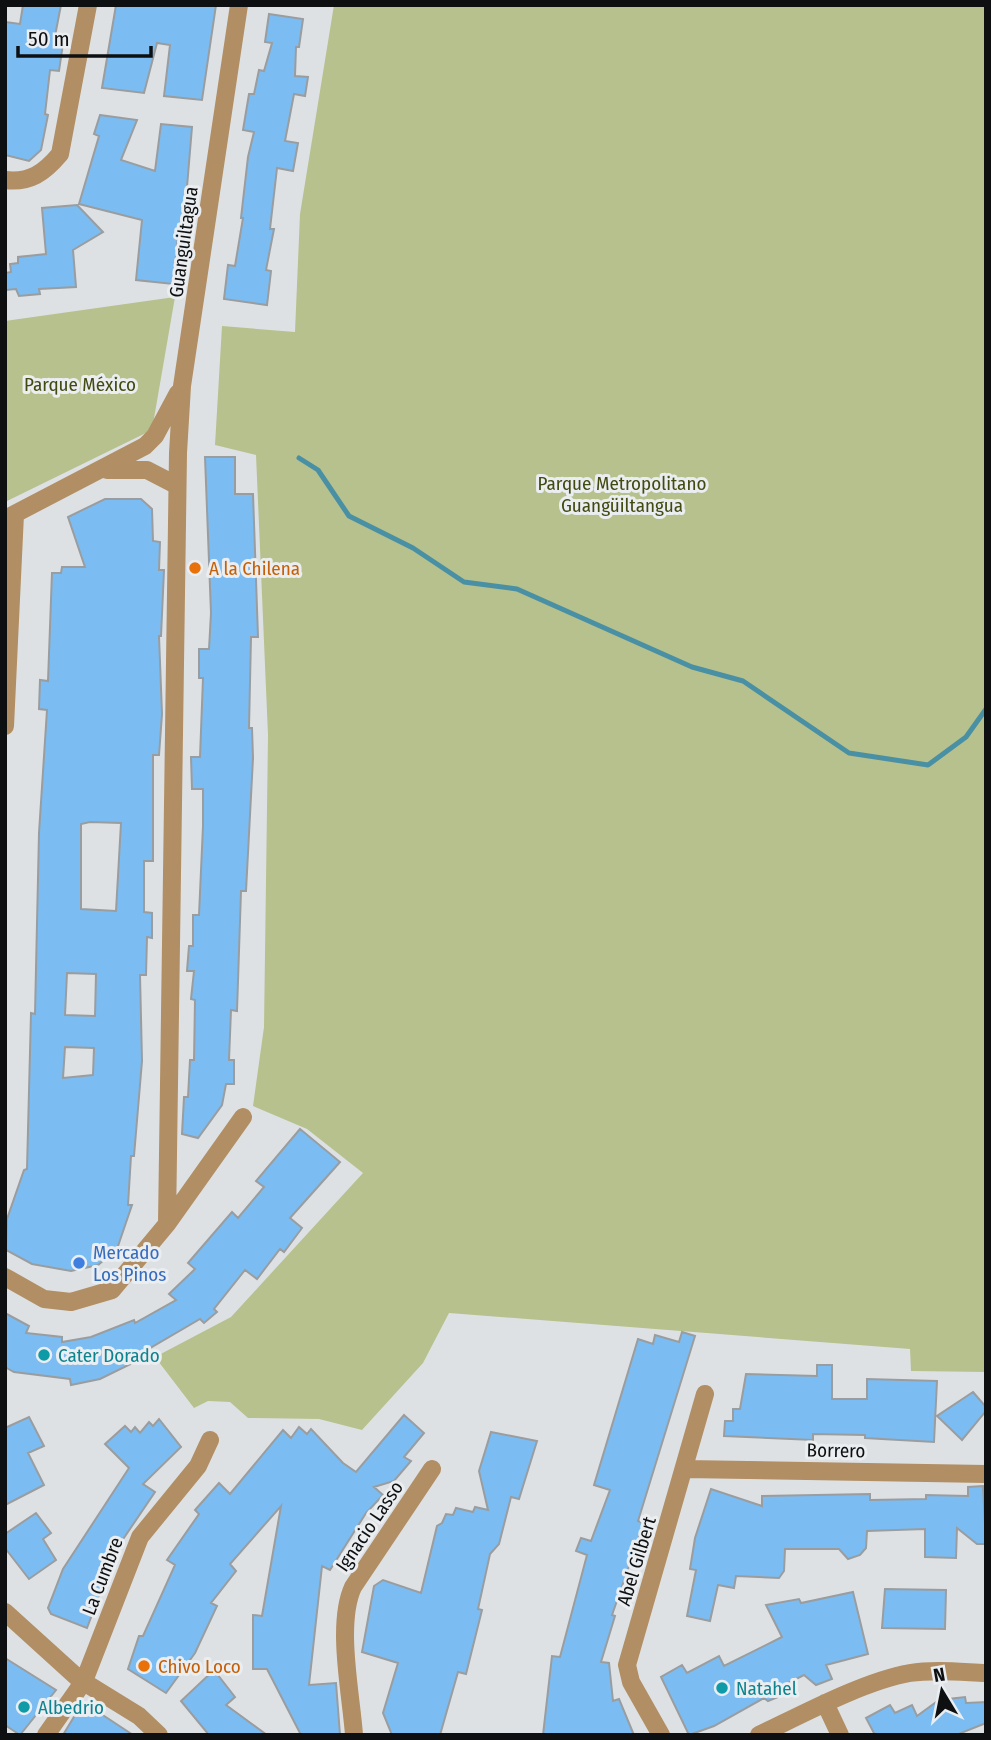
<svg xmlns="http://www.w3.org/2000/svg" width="991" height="1740" viewBox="0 0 991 1740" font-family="'Fira Sans Condensed',sans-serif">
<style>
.green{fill:#b7c18d}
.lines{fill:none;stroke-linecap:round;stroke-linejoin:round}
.stream{stroke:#4a90a4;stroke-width:5}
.building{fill:#7bbdf2;stroke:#9a9d9f;stroke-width:2;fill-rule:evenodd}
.minor{stroke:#b18e63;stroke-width:18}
.food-dot{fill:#e8710a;stroke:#ebeef1;stroke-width:2.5}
.shop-dot{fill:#3f7fe0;stroke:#ebeef1;stroke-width:2.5}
.culture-dot{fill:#0f9aa8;stroke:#ebeef1;stroke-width:2.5}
.labels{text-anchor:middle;stroke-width:6;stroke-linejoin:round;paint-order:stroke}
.street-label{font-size:19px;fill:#0e0f10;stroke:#ebeef1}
.park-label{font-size:19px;fill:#424a11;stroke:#ebeef1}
.food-label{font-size:19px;fill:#c56008;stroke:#ebeef1;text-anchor:start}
.shop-label{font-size:19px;fill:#366cbe;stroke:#ebeef1;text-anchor:start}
.culture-label{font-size:19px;fill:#0d838f;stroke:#ebeef1;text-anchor:start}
</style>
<rect width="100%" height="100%" fill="#dee1e4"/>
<path class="green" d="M334,5h652v1367l-75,-1 -1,-22 -461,-36 -26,50 -61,67 -43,-11 -71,-1 -18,-16 -22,-1 -14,7 -39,-51 76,-40 132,-144 -56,-44 -54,-23 11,-79 4,-292 -12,-280 -41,-10 7,-119 73,6 5,-118z
M175,297l-23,133 -147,72v-181z"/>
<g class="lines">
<path class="stream" d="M299,458l19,12 31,46 64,32 51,34 53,7 175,78 51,14 106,72 79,12 38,-28 20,-28"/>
</g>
<path class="building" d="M23,5h38l-6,31 9,1 -5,34 -9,-1 -5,44 3,1 -7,35 -12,11 -24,-6v-133l15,2z
M116,5h100l-14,95 -38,-4 6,-51 -13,-2 -13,50 -42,-5z
M269,14l34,5 -4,28h-3l-1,29 13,1 -3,19 -11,-2 -9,47 13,2 -5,28 -16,-3 -7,61h4l-8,41 5,1 -4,34 -43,-6 4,-34 7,1 8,-48h-2l7,-61 6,-25 -11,-2 6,-36h5l5,-24 5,1 8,-28 -7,-1z
M100,115l37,5 -16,40 34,11 6,-47 31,3 -7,84 6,1 -4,25 -9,-1 -5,48 -37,-4 6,-60 -63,-16 20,-68 -5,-2z
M77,205l26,27 -30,18 3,37 -37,2 1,5 -21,2 -3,-7 -10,1 -1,-17 6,-1 -1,-8 8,-1v-6l28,-3 -4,-46z
M205,457h30v37h18l5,143h-7l-2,91h3l1,30 -7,133h-5l-4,120 -6,-1 -2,50h5v24h-8l-4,21 -24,33 -16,-4 2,-37h4l2,-37h4l1,-60 -4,-1 3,-28h-7l2,-25h4v-31h6l4,-89v-37h-11l-1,-32h9l3,-79h-4v-29h10l2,-36z
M105,499h36l11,10 1,32 7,1 -1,28h5l-3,66h-2l3,78 -3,41h-6v106h-9v51l8,1v25l-5,-1 -1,38h-6l2,86 -8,95h-3l-3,49h4l-15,44 -19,16 -27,6 -39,-7 -26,-14 1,-31 17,-49 3,-1 4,-156 4,1 4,-181 8,-123 -8,-1 1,-29 8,1 4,-108h9l1,-6h23l-17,-50zM90,822l31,1 -5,88 -35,-2v-85zM67,973l29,1 -1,42 -30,-1zM65,1047l29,1 -1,27 -30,3z
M300,1129l40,33 -50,56 12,10 -18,24 -4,-3 -23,30 -12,-9 -31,39 3,3 -13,11 -4,-4 -53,31 2,5 -49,24 -29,6 -1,-6 -56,-7 -9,-5v-54l24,13 -3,7 36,4v5l29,-5 43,-17 1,3 41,-23 -7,-6 26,-25 -7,-6 44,-51 6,6 26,-31 -8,-6z
M682,1332l13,4 -57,185 6,2 -32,92 3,1 -14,46 8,1 4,38 6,-2 15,36h-91l9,-79 8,1 27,-102 -11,-4 5,-13 10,3 19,-51 -16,-5 44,-146 15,5 2,-9 24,7z
M817,1365h15v34h35v-20l70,2 -3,61 -69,-4v-3l-52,-1v6l-89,-4 1,-15h8v-12h7l6,-35 71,2z
M973,1392l13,15v4l-24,29 -25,-24z
M404,1415l20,18 -20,24 7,4 -17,20 -20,6 9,8 -17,18 -36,57 -8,-4 -13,119 27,-2 4,52h-39l-34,-66h-14v-54l9,1 19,-110 -51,58 6,7 -25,32 6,3 -22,47 -29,40 -38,-24 11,-33h4l32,-71 -8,-5 32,-46 -4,-4 24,-27 11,11 53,-64 8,8 8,-11 8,7 4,-5 32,34 13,9z
M29,1417l15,29 -16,7 16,32 -39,20v-77z
M159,1419l22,28 -38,37 12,8 -61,90 9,3 -16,43 -36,-14 -3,-6 15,-39 66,-101 -24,-24 20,-18 6,6 4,-5 5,6 9,-11 4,4z
M491,1432l46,9 -18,58 -8,-2 -12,47 -9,10 -12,55 4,1 -16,64 -8,-2 -18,63h-48l-9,-22 15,-50 -36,-11 12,-66 9,-6 38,13 16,-67 5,-3 4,-9 7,1 3,-7 17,4 2,-5 13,3 -9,-39z
M983,1486l3,58h-9l-20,-16 -1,30 -31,-1v-28l-58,2 -1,17 -6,7 -12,4 -9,-10h-54l-1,22 -5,7 -43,-2 -2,12 -16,-3 -8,36 -23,-5 9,-46 -6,-1 5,-31 16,-49 51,17v-10l108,-2v6l56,-1v-4l42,1v-9z
M36,1513l15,20 -8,6 13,21 -27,19 -24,-31v-14z
M885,1589l61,1 -1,39 -63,-1z
M853,1592l15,62 -42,11 6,14 -16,6 -12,-10 -24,12 3,8 -15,6 -4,-3 -50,28 -25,9 -28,-58 21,-12 5,8 32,-17 5,10 58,-29 -16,-32 33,-6 2,4z
M5,1658l51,32 -36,45 -15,-10z
M214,1670l21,27 -9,8 41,30h-58l-28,-34z
M965,1697l1,6 20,-1v21l-30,12h-81l-9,-17 24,-13 5,8 17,-8 5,11 22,-16z
M83,1702l50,33h-70z"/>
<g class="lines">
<path class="minor" d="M5,180c25,3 39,-7 55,-26l28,-149
M107,470h40l29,15
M5,519l140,-73 10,-10 23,-43
M5,726l10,-212
M167,1224l11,-771 4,-67 57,-381
M5,1277l39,22 27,3 41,-12 55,-66 76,-107
M685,1469l301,5
M5,1612l74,67 60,37 20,19
M825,1703l15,32
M46,1735l38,-54 56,-144 58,-71 12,-26
M354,1735c-3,-42 -18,-111 -1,-148l79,-118
M661,1735l-30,-53 -4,-17 78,-271
M759,1735c42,-20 105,-54 151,-62 24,-4 51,-1 76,0"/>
</g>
<g class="food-dot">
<circle cx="195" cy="568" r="7"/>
<circle cx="144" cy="1666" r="7"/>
</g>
<circle class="shop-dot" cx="79" cy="1263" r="7"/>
<g class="culture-dot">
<circle cx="44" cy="1355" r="7"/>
<circle cx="722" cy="1688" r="7"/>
<circle cx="24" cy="1707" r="7"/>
</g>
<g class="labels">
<g class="street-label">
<text transform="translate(183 242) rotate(-82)" y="7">Guanguiltagua</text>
<text transform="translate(836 1450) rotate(1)" y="7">Borrero</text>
<text transform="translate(369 1526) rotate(-56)" y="7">Ignacio Lasso</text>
<text transform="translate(636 1561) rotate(-73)" y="7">Abel Gilbert</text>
<text transform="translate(102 1576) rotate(-69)" y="7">La Cumbre</text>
</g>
<g class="park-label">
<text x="80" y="391">Parque México</text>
<text x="622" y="490">Parque Metropolitano<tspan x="622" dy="22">Guangüiltangua</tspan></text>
</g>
<g class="food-label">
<text x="209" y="575">A la Chilena</text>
<text x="158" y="1673">Chivo Loco</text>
</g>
<g class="shop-label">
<text x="93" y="1259">Mercado<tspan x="93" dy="22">Los Pinos</tspan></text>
</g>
<g class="culture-label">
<text x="58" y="1362">Cater Dorado</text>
<text x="736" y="1695">Natahel</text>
<text x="38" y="1714">Albedrio</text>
</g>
</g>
<rect width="991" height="1740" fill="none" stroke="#0e0f10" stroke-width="14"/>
<g transform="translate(942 1691) rotate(350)" stroke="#ebeef1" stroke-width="5" paint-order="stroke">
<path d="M0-5L12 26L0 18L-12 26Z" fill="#0e0f10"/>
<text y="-10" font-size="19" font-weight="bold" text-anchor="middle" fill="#0e0f10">N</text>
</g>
<path d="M18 46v10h133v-10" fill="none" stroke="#0e0f10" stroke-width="3.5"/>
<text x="28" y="46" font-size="21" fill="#0e0f10" stroke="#ebeef1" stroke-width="5" paint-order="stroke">50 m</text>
</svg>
